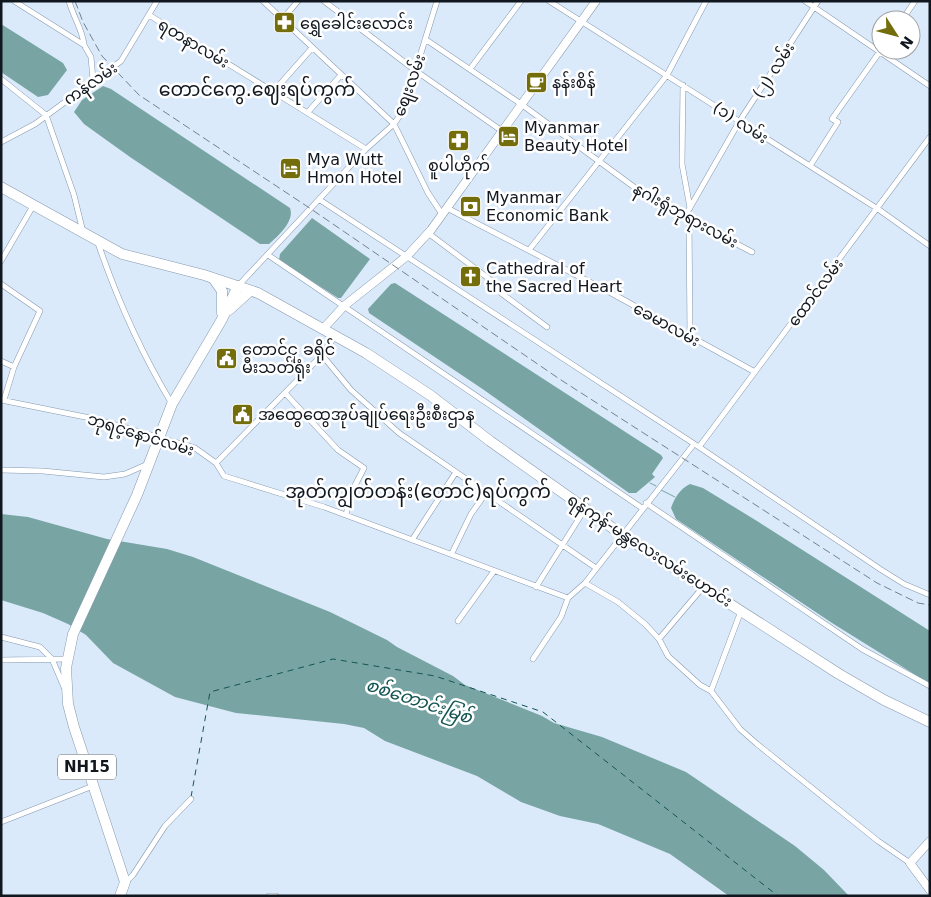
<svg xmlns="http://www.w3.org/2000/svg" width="931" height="897" viewBox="0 0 931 897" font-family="'DejaVu Sans','Noto Sans Myanmar',sans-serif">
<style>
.water{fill:#78a5a3}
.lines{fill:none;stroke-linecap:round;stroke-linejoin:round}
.stream{stroke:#78a5a3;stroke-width:1}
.ferry{stroke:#145553;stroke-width:1;stroke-dasharray:6 5;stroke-linecap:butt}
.street-casing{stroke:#8698ac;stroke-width:6}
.secondary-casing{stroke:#8698ac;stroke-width:9}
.highway-casing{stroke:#8698ac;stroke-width:11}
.street{stroke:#fff;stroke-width:5}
.secondary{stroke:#fff;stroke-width:8}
.highway{stroke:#fff;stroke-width:10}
.rail{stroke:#76818e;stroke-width:1;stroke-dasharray:8 4;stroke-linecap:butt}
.labels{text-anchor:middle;stroke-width:5;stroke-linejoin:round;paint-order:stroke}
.shield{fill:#fff;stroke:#585d62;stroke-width:1}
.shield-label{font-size:15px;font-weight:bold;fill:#10171f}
.poi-label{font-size:16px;fill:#10171f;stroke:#fff;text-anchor:start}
.street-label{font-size:16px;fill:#10171f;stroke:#fff}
.water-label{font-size:18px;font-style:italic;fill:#145553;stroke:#fff}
.quarter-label{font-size:19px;fill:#10171f;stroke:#fff}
</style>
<rect width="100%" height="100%" fill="#daeafb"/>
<path class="water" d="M1,24l62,39 4,7 -19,25 -10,2 -37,-25z
M103,86l8,3 179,119c5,13 -12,28 -21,36h-9l-130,-87 -46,-33 -10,-12 8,-12z
M312,218l58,41 -29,39h-3l-59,-38 1,-6z
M395,283l266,172 2,3 -11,16 3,3 -19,16h-7l-145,-103 -115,-77 -1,-4 23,-25z
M690,484l13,4 54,33 173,110v53l-98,-61 -156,-104 -5,-11c4,-11 9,-19 19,-24z
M1,514l27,3 79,22 60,10 26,8 137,55 57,28 10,7 56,29 12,9 77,31 12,7 48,14 84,35 109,74 29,24 25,26h-120l-59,-42 -72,-30 -38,-8 -39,-14 -44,-26 -92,-35 -21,-13 -20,-4 -108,-11 -61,-16 -62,-34 -27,-28 -18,-11 -25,-11 -42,-13z"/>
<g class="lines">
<path class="stream" d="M650,483l6,3
M661,490l14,7"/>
<path class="ferry" d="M191,797l19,-105 123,-33 102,17 108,36 235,184"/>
<defs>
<path id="street" d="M14,1l70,44 7,12 2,23
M69,1c4,16 14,29 15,44
M263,1l131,123 34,69 14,21
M324,1l92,70 86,60
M549,1l329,208 52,37
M805,1l125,85
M149,15l217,134
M282,20l16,-19
M902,20l13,-19
M425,39l96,65 128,94 103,54
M470,69l51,-68
M1,79l45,36 28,80 9,37
M683,85l-1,79 8,44
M274,91l38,-43
M308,112l33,-37
M1,142l34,-18 86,-63 36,-60
M810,166l28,-44 -6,-3 49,-69
M320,200l379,247 181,122 24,15 26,11
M447,208l166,86 142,78
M684,218l55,-96 79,-121
M689,220l1,116
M428,233l64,48 9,12 46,34
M98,243c19,56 44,111 74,161
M529,250l138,-175 39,-74
M268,255l374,253
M1,261l32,-55
M1,284l39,27 -26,56 -10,33
M238,286l128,-137 28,-25 9,-13 34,-110
M322,355l29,35 48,43 197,135
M1,361l13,6
M285,393l53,57 26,18 -13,25 -5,22
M1,400l94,19 100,29 21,15 8,13 100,31 244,91
M699,447l231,-310
M216,463l106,-108 13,-19
M1,470l42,1 61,6 21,-3 23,-10
M646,503l216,146 68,37
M412,540l44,-68
M452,553l19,-39 15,-21
M585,583l33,19 27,22 14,15 9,17 32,29 11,6 29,38 17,15 121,97 32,22
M536,587l49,-78
M458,621l36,-50
M1,637l39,10 12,12 12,28
M659,639l45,-53
M533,659l28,-42 7,-19 17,-15 109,-139
M1,660l66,-1
M711,691l30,-80
M1,822l92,-36
M126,882l7,-7 32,-49 26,-27
M269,896h7"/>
<path id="secondary" d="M323,329l21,-23 63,-50 24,-26 165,-229
M930,841l-20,22 20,27"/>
<path id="highway" d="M1,187l121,67 82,21 54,18 108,60 64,42 60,46 131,93 218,140 45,26 46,22
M213,278l9,13v22
M229,310l21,-19
M120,896l5,-14 -51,-155 -6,-23 -2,-36 7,-34 64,-139 35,-91 49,-83 17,-35"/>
</defs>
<use href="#street" class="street-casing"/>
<use href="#secondary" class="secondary-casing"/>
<use href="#highway" class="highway-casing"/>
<use href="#street" class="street"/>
<use href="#secondary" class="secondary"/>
<use href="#highway" class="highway"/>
<path class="rail" d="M75,1l8,21 19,34 37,39 172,114 250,171 316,203 41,20 12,2"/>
</g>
<defs>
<symbol id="pharmacy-square" viewBox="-11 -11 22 22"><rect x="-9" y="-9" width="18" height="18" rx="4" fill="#736d0b" stroke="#fff"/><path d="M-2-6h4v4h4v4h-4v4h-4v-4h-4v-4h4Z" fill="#fff"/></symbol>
<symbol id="cafe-square" viewBox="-11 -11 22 22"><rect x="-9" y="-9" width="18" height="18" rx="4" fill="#736d0b" stroke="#fff"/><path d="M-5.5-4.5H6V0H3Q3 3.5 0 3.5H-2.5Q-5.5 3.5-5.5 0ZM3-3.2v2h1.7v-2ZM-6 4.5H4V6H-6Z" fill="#fff"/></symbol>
<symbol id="hotel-square" viewBox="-11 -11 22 22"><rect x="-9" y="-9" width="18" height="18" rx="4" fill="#736d0b" stroke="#fff"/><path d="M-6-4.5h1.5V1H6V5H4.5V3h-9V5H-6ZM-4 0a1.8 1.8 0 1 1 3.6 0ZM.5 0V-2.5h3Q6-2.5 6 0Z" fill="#fff"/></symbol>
<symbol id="bank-square" viewBox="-11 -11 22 22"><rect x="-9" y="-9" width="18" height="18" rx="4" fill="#736d0b" stroke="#fff"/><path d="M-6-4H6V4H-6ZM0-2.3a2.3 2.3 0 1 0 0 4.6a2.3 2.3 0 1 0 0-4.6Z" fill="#fff"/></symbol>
<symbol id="church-square" viewBox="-11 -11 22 22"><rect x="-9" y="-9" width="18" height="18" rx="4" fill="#736d0b" stroke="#fff"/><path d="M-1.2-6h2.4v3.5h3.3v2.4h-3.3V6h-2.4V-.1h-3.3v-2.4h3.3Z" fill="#fff"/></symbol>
<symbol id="civic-square" viewBox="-11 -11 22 22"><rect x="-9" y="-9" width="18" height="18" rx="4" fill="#736d0b" stroke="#fff"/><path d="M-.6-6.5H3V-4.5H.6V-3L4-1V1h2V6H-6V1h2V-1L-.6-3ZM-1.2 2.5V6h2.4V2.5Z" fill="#fff"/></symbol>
</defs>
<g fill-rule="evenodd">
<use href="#pharmacy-square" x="272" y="10" width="25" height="25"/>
<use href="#cafe-square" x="524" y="70" width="25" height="25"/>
<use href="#hotel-square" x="496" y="124" width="25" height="25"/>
<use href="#pharmacy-square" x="446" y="128" width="25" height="25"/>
<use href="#hotel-square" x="278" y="156" width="25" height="25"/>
<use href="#bank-square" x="458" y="194" width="25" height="25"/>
<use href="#church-square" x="458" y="264" width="25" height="25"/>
<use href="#civic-square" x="214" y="346" width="25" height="25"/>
<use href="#civic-square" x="230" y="402" width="25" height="25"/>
</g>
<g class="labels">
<rect class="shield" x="58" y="754.5" width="58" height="25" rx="4"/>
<g class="shield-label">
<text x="87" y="772">NH15</text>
</g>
<g class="poi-label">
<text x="300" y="29">ရွှေခေါင်းလောင်း</text>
<text x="552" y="88">နန်းစိန်</text>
<text x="524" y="133">Myanmar<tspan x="524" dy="18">Beauty Hotel</tspan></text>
<text x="307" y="165">Mya Wutt<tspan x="307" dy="18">Hmon Hotel</tspan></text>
<text x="459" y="171" text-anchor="middle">စူပါဟိုက်</text>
<text x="486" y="203">Myanmar<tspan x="486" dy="18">Economic Bank</tspan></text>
<text x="486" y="274">Cathedral of<tspan x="486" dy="18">the Sacred Heart</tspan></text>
<text x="242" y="355">တောင်ငူ ခရိုင်<tspan x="242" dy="18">မီးသတ်ရုံး</tspan></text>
<text x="258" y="420">အထွေထွေအုပ်ချုပ်ရေးဦးစီးဌာန</text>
</g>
<g class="street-label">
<text transform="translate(194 43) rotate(31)" y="6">ရတနာလမ်း</text>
<text transform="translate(773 70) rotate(-57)" y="6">(၂) လမ်း</text>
<text transform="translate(90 83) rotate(-35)" y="6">ကန်လမ်း</text>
<text transform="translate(409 85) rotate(-70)" y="6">စျေးလမ်း</text>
<text transform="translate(741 122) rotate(33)" y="6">(၁) လမ်း</text>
<text transform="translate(686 215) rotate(29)" y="6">နဂါးရုံဘုရားလမ်း</text>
<text transform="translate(815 292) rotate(-53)" y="6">ထောင်လမ်း</text>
<text transform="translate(667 324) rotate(29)" y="6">ခေမာလမ်း</text>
<text transform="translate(141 434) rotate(17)" y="6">ဘုရင့်နောင်လမ်း</text>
<text transform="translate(650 550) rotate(33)" y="6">ရန်ကုန်-မန္တလေးလမ်းဟောင်း</text>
</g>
<g class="water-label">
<text transform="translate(419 701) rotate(18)" y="6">စစ်တောင်းမြစ်</text>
</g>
<g class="quarter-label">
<text x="257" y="96">တောင်ကွေ.ဈေးရပ်ကွက်</text>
<text x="418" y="498">အုတ်ကျွတ်တန်း(တောင်)ရပ်ကွက်</text>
</g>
</g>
<rect width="931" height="897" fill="none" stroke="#10171f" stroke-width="5"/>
<g transform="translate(896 35) rotate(126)"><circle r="24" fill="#ffffff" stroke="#9fa2a5"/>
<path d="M0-4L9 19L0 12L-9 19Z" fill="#736d0b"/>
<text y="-8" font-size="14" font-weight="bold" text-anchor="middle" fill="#10171f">N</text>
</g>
</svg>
